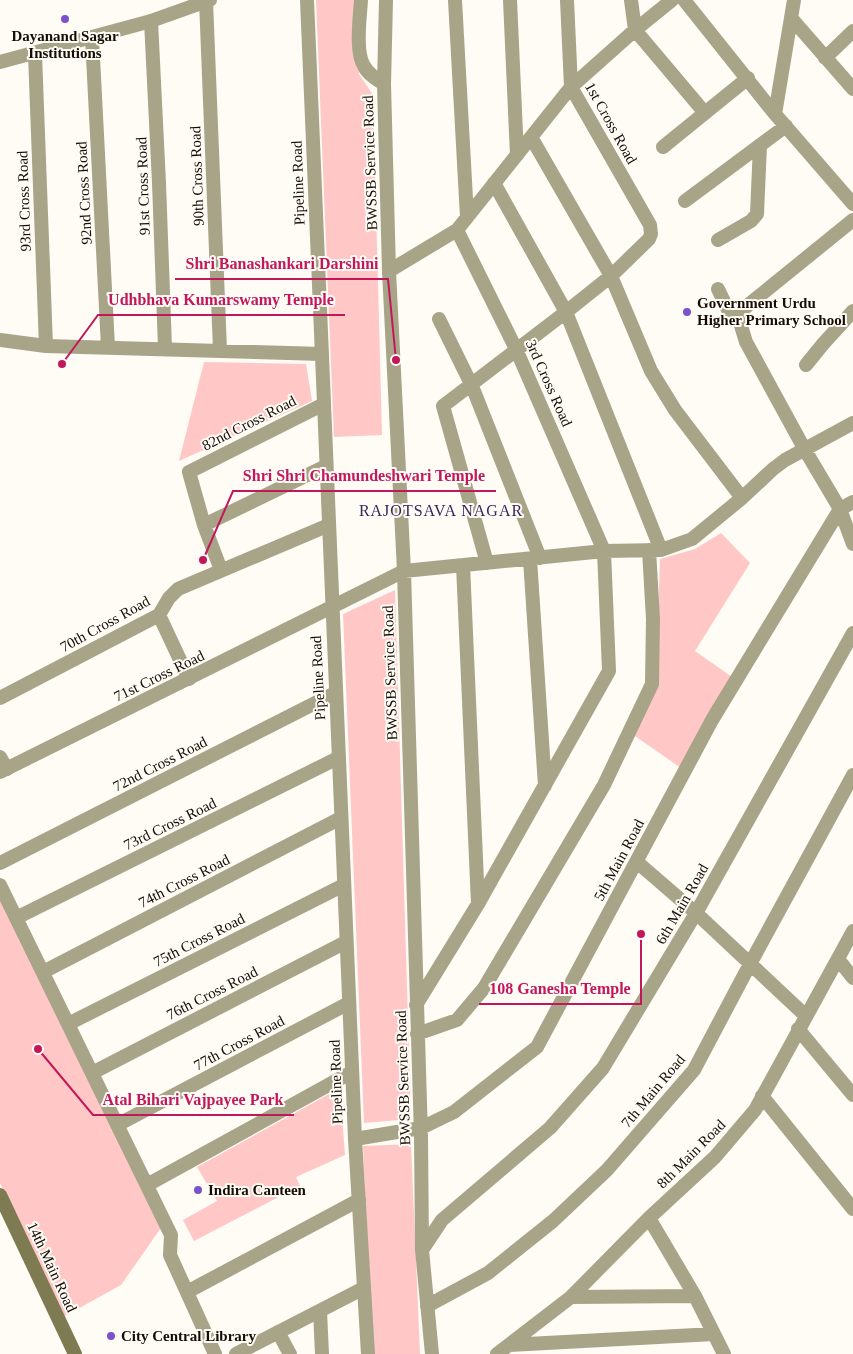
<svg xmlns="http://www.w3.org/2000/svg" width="853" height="1354" viewBox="0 0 853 1354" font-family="'Times New Roman',serif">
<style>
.green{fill:#ffc7c6}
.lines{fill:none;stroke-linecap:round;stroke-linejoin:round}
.minor{stroke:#a7a488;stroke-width:14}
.tertiary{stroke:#a7a488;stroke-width:14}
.secondary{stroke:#7e7a51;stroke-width:14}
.poi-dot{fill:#7b52cb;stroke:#fffbf5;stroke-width:2}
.labels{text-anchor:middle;stroke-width:4;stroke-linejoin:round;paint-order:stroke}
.poi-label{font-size:15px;font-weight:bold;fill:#150d04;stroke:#fffbf5;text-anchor:start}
.street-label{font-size:15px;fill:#150d04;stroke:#fffbf5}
.neighbourhood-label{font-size:16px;letter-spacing:1px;fill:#37245e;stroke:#fffbf5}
.leader{fill:none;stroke:#c2185b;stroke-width:2}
.callout-dot{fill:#c2185b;stroke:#fffbf5;stroke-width:2}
.callout-label{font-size:16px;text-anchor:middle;font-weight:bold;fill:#c2185b;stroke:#fffbf5;stroke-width:4;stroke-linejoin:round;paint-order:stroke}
</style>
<rect width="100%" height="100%" fill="#fffbf5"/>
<path class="green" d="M316,0h40l3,74 14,21 9,340 -48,2z
M204,362l102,2 6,37 -133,60z
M721,533l29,30 -55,88 37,26 -51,91 -46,-32 21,-51 4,-126 35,-10z
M395,590l16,529 -47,4 -21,-509z
M0,895l163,330 -42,60 -58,32 -63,-134z
M340,1088l5,67 -49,22 4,9 -106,55 -11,-21 34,-19 -20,-34z
M411,1144l9,210h-48l-9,-208z"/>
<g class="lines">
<path class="minor" d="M455,0l12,217
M510,0l7,155
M567,0l4,87 79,138 1,9 -2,5 -38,37 -45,36 95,238
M631,0l4,30 70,83
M684,0l91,114 78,90
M206,1l14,349
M792,19l61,70
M151,21l8,162 6,165
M92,38l16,309
M35,54l11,292
M825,58l28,-27
M384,84l2,-84
M775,114l19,-114
M531,137l80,139 40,95 24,39 67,88
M663,147l85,-69
M685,201l101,-75
M853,220l-111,90 -4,6 8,26 59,108 35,59 13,35
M718,240l33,-19 6,-7 3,-69
M389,271l68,-41 114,-143 64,-57 37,-30
M718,289l12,25
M439,319l33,67 68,172
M0,340l46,6 276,8
M806,365l17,-21 30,-33
M204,525l122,-59
M530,559l15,227
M487,563l-44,-157 123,-94 -72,-129
M463,565l15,339
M221,570l-17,-45 -15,-53 135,-68
M159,615l30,64
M0,698l159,-83 10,-17 9,-9 151,-64
M0,757l7,12
M637,862l59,51 110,103
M0,863l335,-170
M0,885l171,350 -1,20 45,99
M16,918l322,-160
M838,959l15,19
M43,972l298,-154
M416,1005l62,-101 131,-233 -5,-120 -88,-202 -59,-119
M68,1024l276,-139
M798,1029l55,66
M417,1034l40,-14 27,-32 120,-203 48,-101 1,-65 -4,-69
M92,1073l254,-131
M762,1096l91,113
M117,1125l232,-122
M355,1139l66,-11 33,-16 83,-65 175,-327 128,-211 13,-7
M147,1185l205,-113
M649,1218l46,78 29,58
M422,1250l20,-30 108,-92 53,-60 93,-155 157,-280
M187,1292l172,-92
M571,1297l124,-1
M427,1306l61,-33 65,-52 54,-51 87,-100 56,-106 103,-189
M320,1311l2,43
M278,1332l12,22
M509,1345l205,-11
M236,1354l128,-66
M432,1354l-10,-104 -1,-114 -17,-565 200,-20 57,-1 31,-11 50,-41 31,-29 12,-9 68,-37
M497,1354l74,-57 78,-79 66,-61 40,-47 98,-179"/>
<path class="tertiary" d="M307,0l48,1139 13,215
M0,62l151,-41 59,-21
M0,772l404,-201 -15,-300 -5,-187c-8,-5 -16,-10 -20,-18 -9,-14 -4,-49 -3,-66"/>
<path class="secondary" d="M0,1195l75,159"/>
</g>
<g class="poi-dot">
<circle cx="65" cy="19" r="5"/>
<circle cx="687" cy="312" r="5"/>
<circle cx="198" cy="1190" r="5"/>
<circle cx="111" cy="1336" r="5"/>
</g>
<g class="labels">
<g class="poi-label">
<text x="65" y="41" text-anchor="middle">Dayanand Sagar<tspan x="65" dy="17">Institutions</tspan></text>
<text x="697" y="308">Government Urdu<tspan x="697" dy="17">Higher Primary School</tspan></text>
<text x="208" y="1195">Indira Canteen</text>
<text x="121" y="1341">City Central Library</text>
</g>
<g class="street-label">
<text transform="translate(611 123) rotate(61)" y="5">1st Cross Road</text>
<text transform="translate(370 163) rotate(-92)" y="5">BWSSB Service Road</text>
<text transform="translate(197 176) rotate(-92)" y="5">90th Cross Road</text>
<text transform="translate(298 183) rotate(-92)" y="5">Pipeline Road</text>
<text transform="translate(143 186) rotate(-92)" y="5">91st Cross Road</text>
<text transform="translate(84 193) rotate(-93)" y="5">92nd Cross Road</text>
<text transform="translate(24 201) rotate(-92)" y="5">93rd Cross Road</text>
<text transform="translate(549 383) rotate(66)" y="5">3rd Cross Road</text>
<text transform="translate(249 423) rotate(-27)" y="5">82nd Cross Road</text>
<text transform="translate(105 624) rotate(-29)" y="5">70th Cross Road</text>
<text transform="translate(390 673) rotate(-92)" y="5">BWSSB Service Road</text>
<text transform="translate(159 676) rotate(-26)" y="5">71st Cross Road</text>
<text transform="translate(318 678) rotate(-93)" y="5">Pipeline Road</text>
<text transform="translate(160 764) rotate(-27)" y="5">72nd Cross Road</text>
<text transform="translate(170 824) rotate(-26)" y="5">73rd Cross Road</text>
<text transform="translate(619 860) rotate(-62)" y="5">5th Main Road</text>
<text transform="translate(184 881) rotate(-27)" y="5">74th Cross Road</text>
<text transform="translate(682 904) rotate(-60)" y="5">6th Main Road</text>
<text transform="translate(199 940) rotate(-27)" y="5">75th Cross Road</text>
<text transform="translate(212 993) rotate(-27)" y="5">76th Cross Road</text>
<text transform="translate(239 1043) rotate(-28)" y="5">77th Cross Road</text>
<text transform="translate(403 1078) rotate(-92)" y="5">BWSSB Service Road</text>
<text transform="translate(336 1082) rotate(-92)" y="5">Pipeline Road</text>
<text transform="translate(653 1091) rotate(-50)" y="5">7th Main Road</text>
<text transform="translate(691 1154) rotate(-45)" y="5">8th Main Road</text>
<text transform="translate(52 1267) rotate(65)" y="5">14th Main Road</text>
</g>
<g class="neighbourhood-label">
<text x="441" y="516">RAJOTSAVA NAGAR</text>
</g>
</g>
<path class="leader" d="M396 360L388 279H175M62 364L98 315H345M203 560L233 491H496M641 934L641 1004H479M38 1049L93 1115H294"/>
<g class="callout-dot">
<circle cx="396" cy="360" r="5"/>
<circle cx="62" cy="364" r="5"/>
<circle cx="203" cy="560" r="5"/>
<circle cx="641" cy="934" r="5"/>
<circle cx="38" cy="1049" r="5"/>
</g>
<g class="callout-label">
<text x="282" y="269">Shri Banashankari Darshini</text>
<text x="221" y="305">Udhbhava Kumarswamy Temple</text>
<text x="364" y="481">Shri Shri Chamundeshwari Temple</text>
<text x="560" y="994">108 Ganesha Temple</text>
<text x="193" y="1105">Atal Bihari Vajpayee Park</text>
</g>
</svg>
